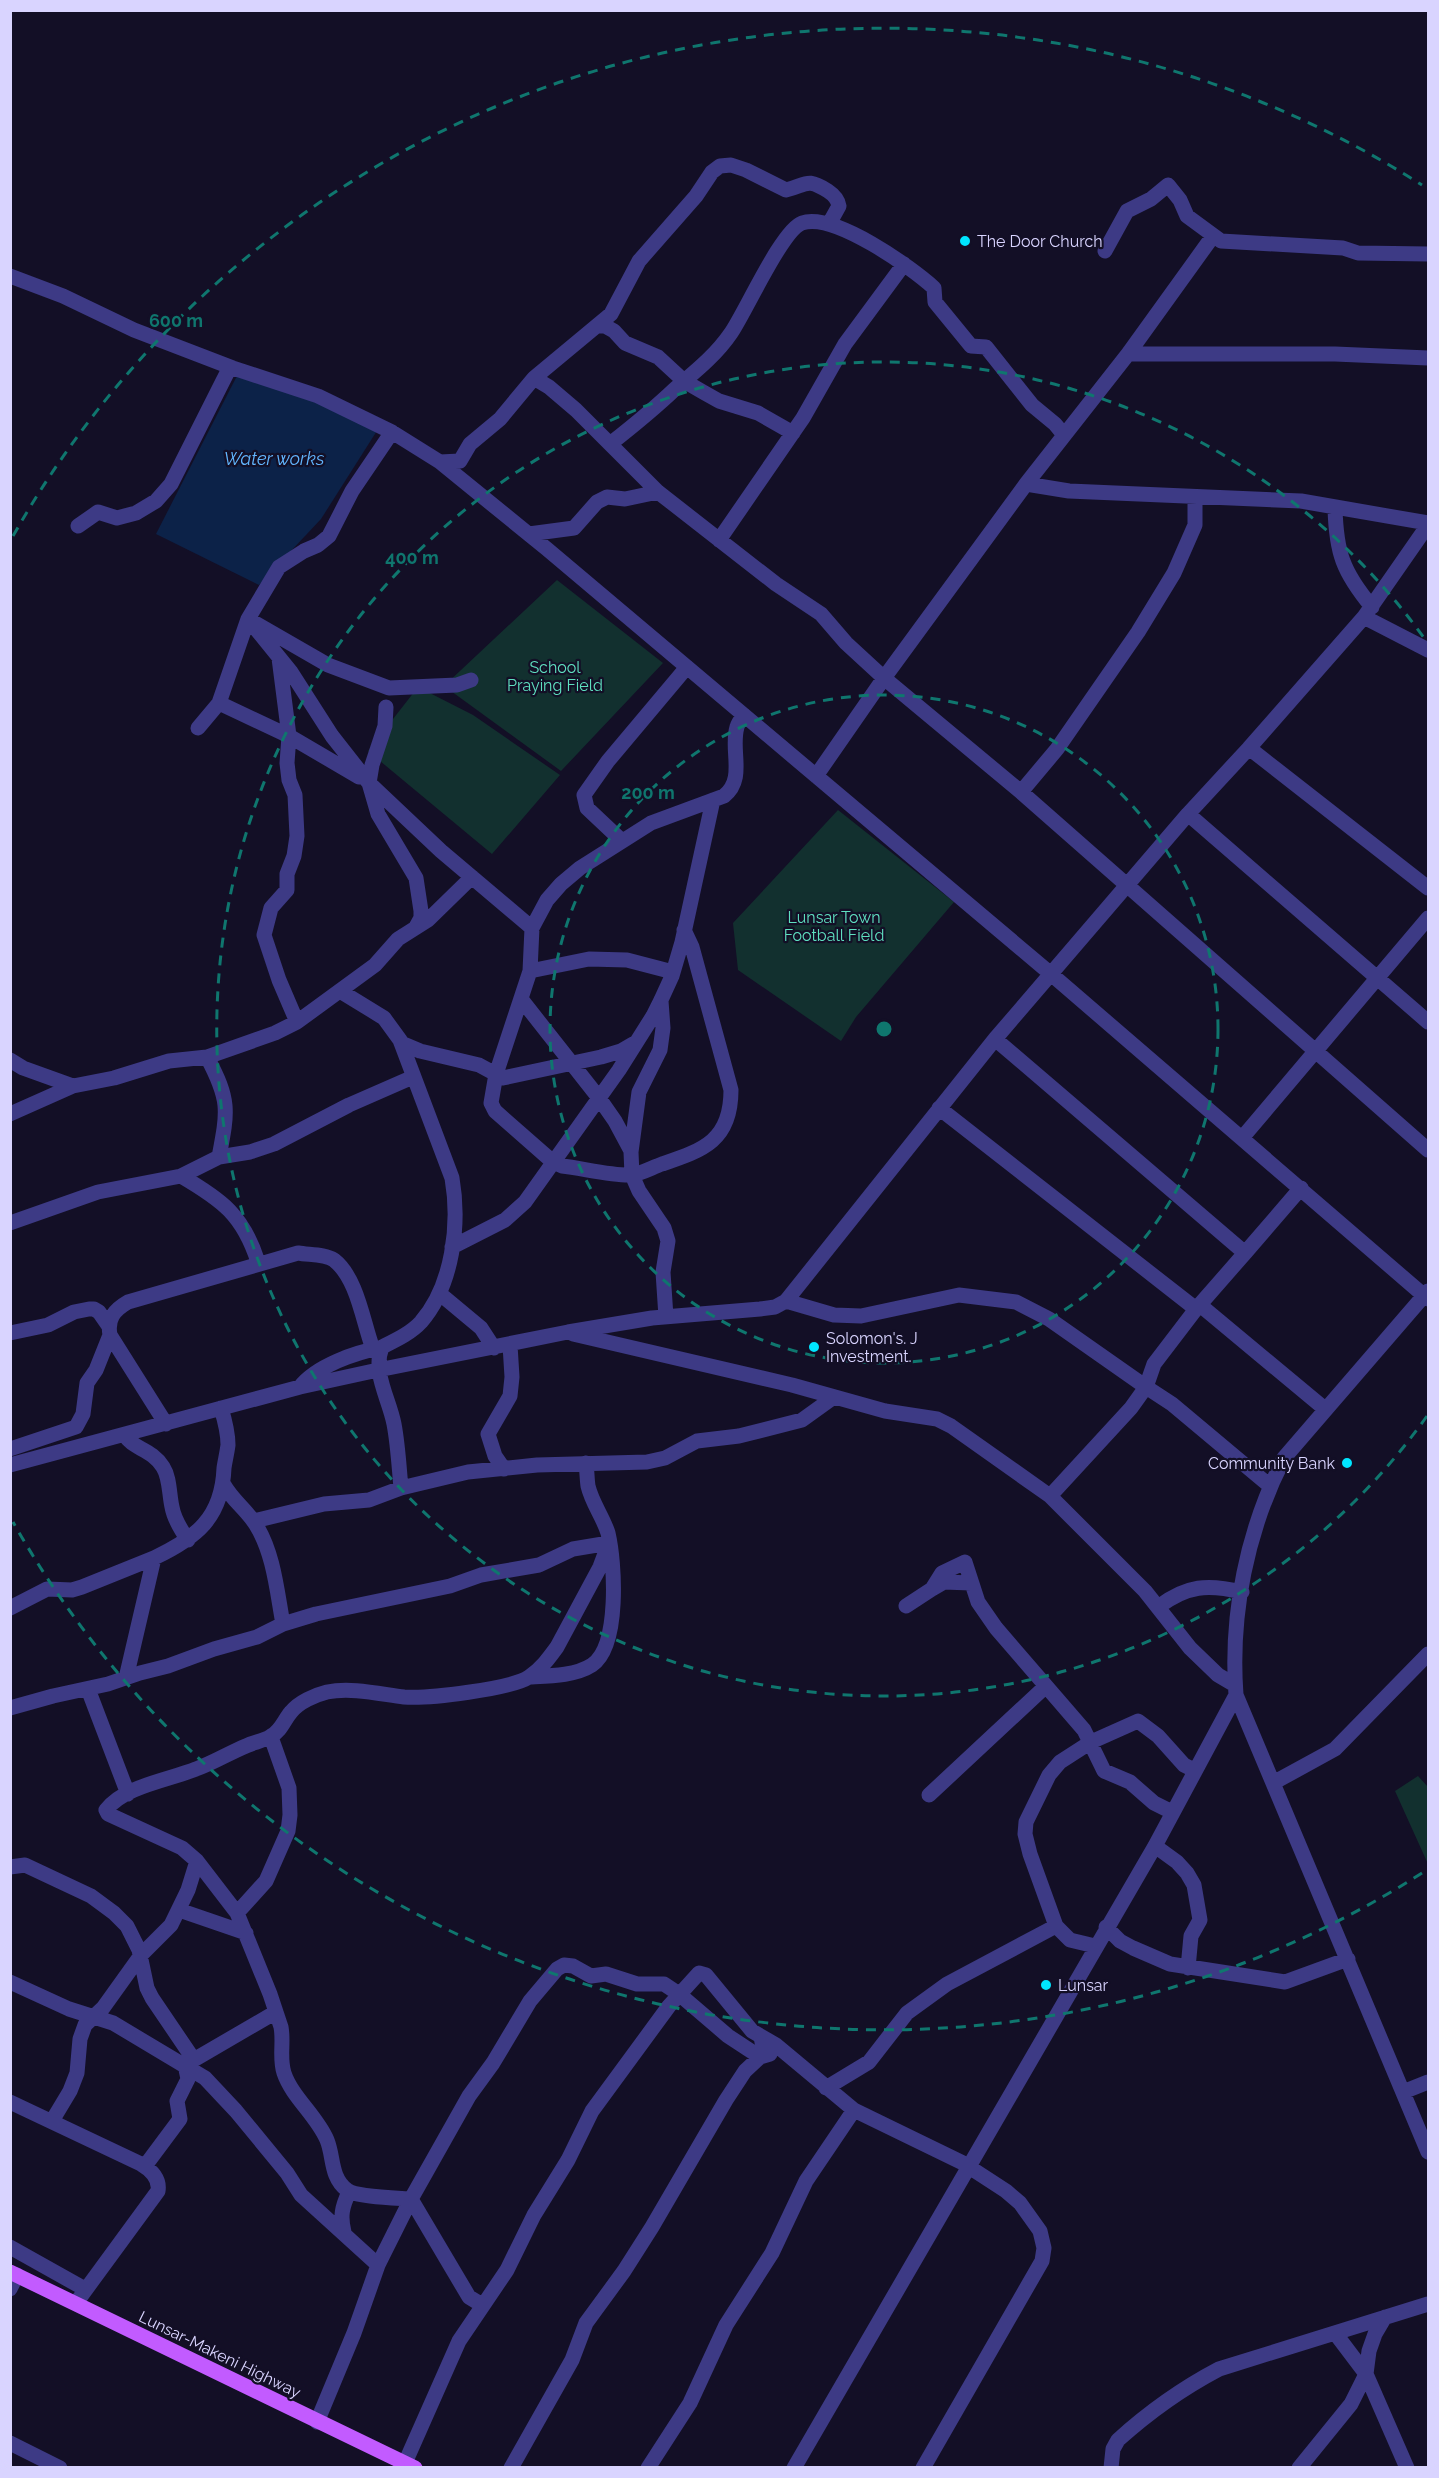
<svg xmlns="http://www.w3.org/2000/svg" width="1439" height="2478" viewBox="0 0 1439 2478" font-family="Raleway,sans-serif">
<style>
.green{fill:#12302f}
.water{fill:#0c2248}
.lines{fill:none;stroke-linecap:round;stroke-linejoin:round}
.minor{stroke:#3d3a85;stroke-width:15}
.major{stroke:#c25bff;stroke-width:15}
.ring{fill:none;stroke:#0f766e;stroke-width:3;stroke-dasharray:10 8}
.poi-dot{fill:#00e5ff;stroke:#130f26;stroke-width:2}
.labels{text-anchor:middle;stroke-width:4.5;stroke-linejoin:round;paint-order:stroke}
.poi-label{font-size:16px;fill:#d9d4ff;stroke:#130f26;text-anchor:start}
.park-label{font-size:16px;fill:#5fe0c0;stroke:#130f26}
.street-label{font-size:16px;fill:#d9d4ff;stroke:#130f26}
.water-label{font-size:18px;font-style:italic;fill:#62b6ff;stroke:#130f26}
.centre{fill:#0f766e;stroke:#130f26;stroke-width:3}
.ring-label{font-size:18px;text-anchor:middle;font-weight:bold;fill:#0f766e;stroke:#130f26;stroke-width:4.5;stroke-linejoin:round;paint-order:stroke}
</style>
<rect width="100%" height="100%" fill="#130f26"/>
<path class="green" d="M557,580l106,83 -102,108 -117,-85z
M418,687l55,28 87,60 -68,79 -124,-103z
M838,810l116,92 -98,115 -15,24 -103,-71 -5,-47z
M1418,1776l10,11v77l-33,-73z"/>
<path class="water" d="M240,370l140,56 -59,93 -62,66 -103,-51z"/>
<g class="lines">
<path class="minor" d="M1105,251l22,-40 24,-12 17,-14 12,15 7,16 34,25 122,7 15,5 70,1
M10,276l53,20 71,34 99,38 85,28 74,36 48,30 107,87 504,425 377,325
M597,326h8l9,5 11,12 33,14 26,24 19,11 16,9 39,12 35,20
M1128,354h207l93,4
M534,378l77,-64 28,-53 57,-65 16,-24 8,-6 11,-1 15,5 40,20c21,-5 20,-13 42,1 6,4 10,8 11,15l-10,18
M392,432l-40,59 -23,45 -11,9 -14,6 -25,16 -31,52 43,53 41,64 37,47 72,68 91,77
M610,444c23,-18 45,-36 66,-56 20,-17 40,-33 55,-55 14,-20 51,-103 71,-110 32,-11 109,44 132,65l1,14 36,44 15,1 46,58 23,19 9,11
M440,462l20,-1 10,-17 30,-25 34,-41 15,9 27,23 82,82 118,92 45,30 25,29 38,35 137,114 407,358
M1026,484l102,-130 85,-118
M1335,507c1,46 8,65 37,100
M78,526l20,-14 19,6 19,-5 20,-12 15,-17 59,-117
M529,534l45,-6 23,-26 10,-5 18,2 33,-7
M719,540l84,-122 42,-74 59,-80
M1364,617l64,-92
M1428,650l-64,-33 -115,131 179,140
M279,658l10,78 -2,27 2,17 6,15 2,41 -3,20 -7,18v16l-16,18 -7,27 15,45 18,42
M219,703l70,33 70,41
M386,707l-1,19 -13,39 -3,18 9,31 38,64 5,33v7l-5,9
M198,728l21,-25 29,-84 80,46 61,23 68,-3 14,-5
M816,776l68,-98 142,-194 43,7 232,10 127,22
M1021,792l36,-43 81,-117 36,-59 21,-48v-28
M1188,814l240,208
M622,841l-35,-33 -3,-13 24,-34 79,-94
M684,930l8,17 39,143c0,51 -28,60 -69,74 -9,3 -21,10 -31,11 -18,1 -50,-7 -69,-9l-9,-4 -58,-51 -4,-8 5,-29 34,-103 2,-43 15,-28 14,-16 19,-16 71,-45 73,-27c22,-17 6,-46 13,-69 1,-4 4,-8 7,-12
M530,971l59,-12 38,1 46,12
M340,991l44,27 16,22 52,138c8,46 1,107 -31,144 -10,11 -25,18 -39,25 -10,26 7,51 12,77 4,21 5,43 7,64
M521,999l78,99 16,23 15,28
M661,1001l2,27 -3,22 -21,42 -8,60 1,23 7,16 25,37 4,13 -5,31 3,45
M401,1043l19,8 59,14 24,13 98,-21 20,-6 12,-7
M207,1057c23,43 21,53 12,100
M10,1060l13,8 50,18
M939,1108l257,201
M10,1114l63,-28 41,-8 55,-17 38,-4 68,-24 22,-11 78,-57 23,-26 30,-19 44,-43
M1242,1138l186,-220
M181,1176c41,24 62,39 77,86
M10,1223l88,-31 83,-16 38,-19 31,-5 24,-8 75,-39 64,-28
M452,1247l53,-27 20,-18 94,-132 34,-54 8,-16 11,-24 10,-34 31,-142
M1245,1253l56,-65
M1428,1291l-144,167c-37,72 -54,156 -48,237l192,457
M439,1293l42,35 13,20
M786,1301l48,14 27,1 98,-21 57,7 33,17 97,68 8,-23 42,-55 49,-56 -250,-214
M1200,1305l125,104
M10,1333l38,-8 26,-13 15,-3h5l5,3 9,13
M573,1334l219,51 93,26 52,8 14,7 99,70 95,95 45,57 28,27 17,10
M300,1387c16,-21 56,-35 81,-39
M166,1424l-56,-89c-3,-16 4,-25 18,-33l170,-49c11,2 27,1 36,7 24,19 29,63 39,89
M125,1435c7,14 26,13 38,32 7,11 6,27 9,40 2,12 9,23 16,33
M10,1449l66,-22 7,-13 4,-31 9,-13 14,-35
M10,1465l290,-78 78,-17 190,-38 84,-14 108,-9 15,-2 11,-6 209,-262 193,-225 61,-66
M504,1469l-9,-13 -7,-22 22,-38 2,-19 -2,-32
M224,1485c9,16 23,25 32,40 18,29 21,67 27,99
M1050,1496l81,-88 15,-21 26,17 98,82
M254,1521l70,-17 45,-4 32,-12 67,-16 69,-7 110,-3 18,-4 32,-17 42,-5 63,-16 32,-23
M932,1589l12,-7 27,1
M906,1606l26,-17 10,-16 23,-11 13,40 18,26 88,102 20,41 26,11 24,21 18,9
M1158,1607c29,-22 50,-23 84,-15
M10,1608l37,-19 25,1 10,-3 72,-29
M529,1677c20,-1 46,-1 63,-12 28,-19 23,-102 16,-132 -5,-16 -16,-30 -20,-47 -1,-7 -1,-15 -2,-23
M126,1678l28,-120c42,-20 68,-40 70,-90 1,-7 3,-15 4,-23 0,-13 -3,-24 -7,-37
M88,1689l40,105
M10,1708l43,-12 55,-12 32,-11 28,-7 46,-17 43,-12 26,-13 33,-10 134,-28 31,-11 58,-10 34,-16 36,-6
M1273,1783l62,-34 93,-95
M929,1795l117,-109
M1155,1846l22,16 10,11 7,12 6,35 -9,16 -3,32
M10,1867l15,-2 66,31 23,17 13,13 12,24 8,38 5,10 42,62
M179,1910l67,23
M237,1913l29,-32 22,-50 2,-16 -1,-27 -18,-51
M1106,1927l14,14 13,7 37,16 115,18 63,-23
M1095,1946l-25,-6 -14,-14 -26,-72 -5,-20 1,-12 23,-47 11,-13 31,-20 47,-21 20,15 26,29 10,5
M10,1982l59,27 44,14 92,55 31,33 51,62 14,22 77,70
M826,2088l43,-26 38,-49 40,-29 109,-58
M1403,2092l25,-10
M10,2102l131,62c10,6 19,15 17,27l-82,112
M52,2121l18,-30 7,-18 3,-34 5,-14 18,-17 38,-53 30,-30 17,-35 9,-29
M145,2166l35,-47 -3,-18 11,-22 -3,-14 91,-53
M344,2232c-4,-16 -2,-25 5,-40
M10,2247l75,42
M10,2289l7,-14
M482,2305l-13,-8 -58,-98c-12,-1 -56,-2 -64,-9 -17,-13 -13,-33 -20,-50 -10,-24 -35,-43 -43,-67 -5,-15 0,-31 -3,-46l-11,-33 -33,-81 -40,-52 -15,-13 -74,-34 -2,-4c18,-24 63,-30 90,-41 17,-6 33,-16 50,-23 8,-4 18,-5 25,-10 10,-5 13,-16 20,-24 8,-10 24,-17 36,-20 24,-5 53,2 77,5 23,2 107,-8 125,-20 12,-8 20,-19 28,-30l43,-80 9,-24
M1385,2317l-10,17 -6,17 -3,23 41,94
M317,2422l37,-89 24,-68 33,-66 58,-103 24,-33 37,-62 27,-32 7,-4 9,1 18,10 15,-2 31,10h27l15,10 49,42 32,21 3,-10 -2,-10
M10,2443l50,25
M401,2468l4,-5 54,-122 48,-71 27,-55 34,-55 24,-49 77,-105 30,-33 7,2 46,56 24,14 78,65 109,53 43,28 14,12 20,28 4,17 -2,13 -119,207
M511,2468l61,-108 14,-37 38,-52 28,-44 74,-127 19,-29 15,-14 10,-3
M648,2468l42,-65 36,-78 46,-72 34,-72 48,-71
M794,2468l361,-622 81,-151
M1111,2468l2,-19 5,-9c31,-28 63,-51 101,-71l209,-65
M1299,2468l52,-64 15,-30 -31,-41"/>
<path class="major" d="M10,2272l405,196"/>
</g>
<g class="ring">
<circle cx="884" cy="1029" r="334"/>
<path d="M1427 1416A667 667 0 1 1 1427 642"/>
<path d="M1422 1873A1001 1001 0 0 1 13 1522M13 536A1001 1001 0 0 1 1422 185"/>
</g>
<g class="poi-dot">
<circle cx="965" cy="241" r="6"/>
<circle cx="814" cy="1347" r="6"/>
<circle cx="1347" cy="1463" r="6"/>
<circle cx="1046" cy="1985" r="6"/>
</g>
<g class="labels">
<g class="poi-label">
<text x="977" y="247">The Door Church</text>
<text x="826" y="1344">Solomon's. J<tspan x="826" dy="18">Investment.</tspan></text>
<text x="1335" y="1469" text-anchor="end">Community Bank</text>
<text x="1058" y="1991">Lunsar</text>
</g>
<g class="park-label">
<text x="555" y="673">School<tspan x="555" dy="18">Praying Field</tspan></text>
<text x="834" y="923">Lunsar Town<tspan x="834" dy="18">Football Field</tspan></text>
</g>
<g class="street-label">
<text transform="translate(220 2354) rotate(26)" y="6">Lunsar-Makeni Highway</text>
</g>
<g class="water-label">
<text x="274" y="465">Water works</text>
</g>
</g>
<circle cx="884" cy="1029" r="9" class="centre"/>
<g class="ring-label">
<text x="176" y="327">600 m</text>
<text x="412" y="564">400 m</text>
<text x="648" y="799">200 m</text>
</g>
<rect width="1439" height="2478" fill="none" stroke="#d9d4ff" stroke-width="24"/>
</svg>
